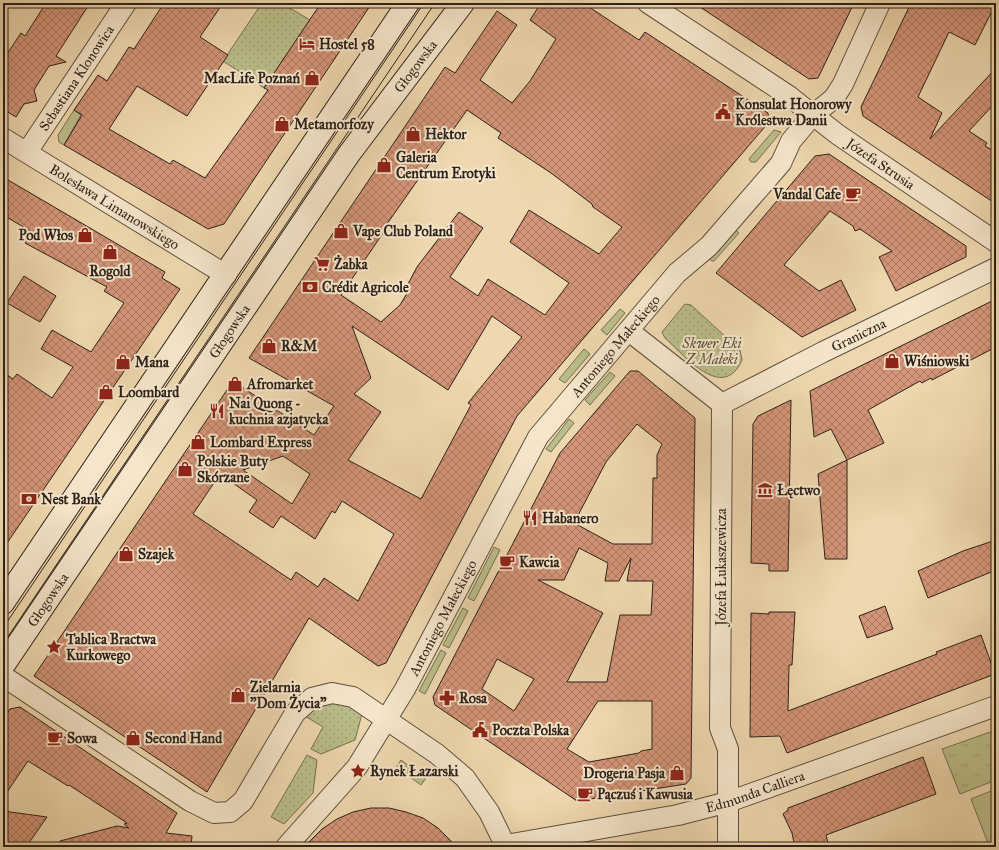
<svg xmlns="http://www.w3.org/2000/svg" width="999" height="850" viewBox="0 0 999 850" font-family="'IM FELL Great Primer',serif">
<style>
.grass{fill:#bbbe8a;stroke:#747052}
.park{fill:url(#park-tufts);stroke:#747052}
.garden{fill:url(#garden-dots);stroke:#747052}
.building{fill:url(#building-cross-hatch);stroke:#2c211a;fill-rule:evenodd}
.lines{fill:none;stroke-linecap:round;stroke-linejoin:round}
.street-casing{stroke:#5d4f3f;stroke-width:22}
.secondary-casing{stroke:#2c211a;stroke-width:24}
.street{stroke:#f5e6cb;stroke-width:20}
.secondary{stroke:#f5e6cb;stroke-width:22}
.tram{stroke:#2c211a;stroke-width:1}
.labels{text-anchor:middle;stroke-width:4;stroke-linejoin:round;paint-order:stroke}
.poi-label{font-size:14px;font-weight:bold;fill:#2c211a;stroke:#f5e6cb;text-anchor:start}
.street-label{font-size:14px;fill:#2c211a;stroke:#f5e6cb}
.park-label{font-size:14px;font-style:italic;fill:#57503c;stroke:#f5e6cb}
</style>
<defs>
<pattern id="park-tufts" width="24" height="20" patternUnits="userSpaceOnUse"><rect width="24" height="20" fill="#bbbe8a"/><path d="M3 7l-1-3M5 7V3M7 7l1-3M15 17l-1-3M17 17v-4M19 17l1-3" fill="none" stroke="#a1a376"/></pattern>
<pattern id="garden-dots" width="8" height="8" patternUnits="userSpaceOnUse"><rect width="8" height="8" fill="#bbbe8a"/><path d="M2 2h.1M6 6h.1" fill="none" stroke="#a1a376" stroke-width="1.8" stroke-linecap="round"/></pattern>
<pattern id="building-cross-hatch" width="8" height="8" patternUnits="userSpaceOnUse"><rect width="8" height="8" fill="#d49578"/><path d="M0 0l8 8M0 8l8-8" fill="none" stroke="#ac7962"/></pattern>
</defs>
<rect width="100%" height="100%" fill="#efd8af"/>
<filter id="stains"><feTurbulence type="fractalNoise" baseFrequency=".005" numOctaves="4"/><feColorMatrix values="0 0 0 0 .2 0 0 0 0 .09 0 0 0 0 .02 0 0 0 .5 -.17"/></filter>
<radialGradient id="worn" r=".72"><stop offset=".6" stop-color="#630" stop-opacity="0"/><stop offset="1" stop-color="#630" stop-opacity=".3"/></radialGradient>
<path class="grass" d="M74,110l7,5 -17,30 -5,-3 -1,-7z
M774,130l7,2 -25,30h-5l-2,-3z
M733,228l6,5 -25,28h-2l-4,-3z
M620,309l5,4 -18,22 -6,-5z
M584,349l6,5 -25,29 -6,-4z
M610,372l5,4 -25,29 -5,-5z
M569,419l5,4 -23,29 -5,-3z
M494,547l6,3 -26,51 -6,-3z
M463,608l5,3 -19,37 -6,-3z
M441,650l5,3 -21,41 -6,-3z
M996,789v55l-7,2 -18,-47z"/>
<path class="park" d="M996,730v50l-36,14 -18,-45z"/>
<path class="garden" d="M262,3h19l29,17 -46,68 -41,-27z
M685,304l6,1 49,45 2,10c-19,43 -58,-5 -77,-22l-3,-6z
M333,702l16,4 13,8 -7,26 -34,14 -10,-5 12,-22 -18,-11 13,-10z
M307,755l10,5 -4,33 -29,31 -13,-7z
M401,760l25,18 -5,7 -15,-11 2,-3 -4,-3 -2,3 -6,-3z"/>
<path class="building" d="M46,3h44l-34,53 10,6 -17,4 -15,24 3,11 -13,3 -8,13 -13,-8v-49l18,-27 4,3z
M164,3h59l-23,34 28,18 -41,61 -50,-30 -28,43 61,35 3,-4 32,18 63,-88 -4,-2 57,-85h51l-148,221 -16,5 -144,-84 18,-30 -8,-5 24,-35 9,6 22,-34 5,2z
M541,3h42l56,37 6,-8 123,81 1,9 -252,294 -131,247 -8,3 -69,-48 -102,174 -173,-116 199,-295 81,54 20,-29 -85,-48 196,-291 10,6 42,-62 20,14 -37,55 32,23 18,-22 26,-42 -26,-19zM467,110l34,23 -3,5 53,35 41,31 1,3 29,20 -23,27 -70,-44 -19,32 59,41 -24,32 -57,-36 -10,17 -28,-19 33,-49 -24,-16 -42,55 -10,19 2,4 -9,15 -19,17 -40,-27 42,-62 -1,-2zM492,316l30,21 -54,66 3,2 -50,94 -73,-39 33,-48 -27,-18 17,-16 -19,-52 96,64zM283,456l27,18 -18,30 -49,-34zM220,474l37,26 -8,12 24,16 8,-12 34,23 17,-28 3,2 7,-12 52,33 -36,67 -34,-23 -6,9 -22,-15 -5,8 -98,-66z
M694,3h160l-36,75 -9,1z
M911,3h85l-21,42 -26,-13 -31,65 24,16 -12,26 66,-71v34l-27,29 18,12 -2,3 11,6v52l-133,-88 -2,-9z
M829,154l137,92v11l-70,34 -17,-34 13,-6 -32,-22 -5,2 -2,-5 -23,-15 -46,54 35,26 22,-11 15,30 -54,27 -86,-64 99,-117z
M3,177l162,95 -3,6 18,11 -177,260v-177l10,7 4,-5 35,24 21,-31 -32,-18 11,-19 39,22 33,-49 -20,-12 3,-4 -82,-44 7,-11 -29,-17z
M24,276l32,20 -16,26 -33,-19z
M996,299v48l-64,33 -1,-2 -9,5 -2,-2 -52,29 16,33 -37,17 -16,-31 -17,8 -4,-46z
M630,371h8l57,47 -4,360 -5,6 -109,17 -142,-96 -2,-8 127,-244zM637,424l25,20 -5,11v23h-4l-1,66h-39l-39,-21 32,-61zM579,548l29,15 -3,18h14l12,-23 -4,23h26l-2,34h-31l-13,67h-40l36,-69 -65,-33h26zM497,659l37,20 -20,32 -32,-22zM598,701h54v48l-11,2 -2,2 -50,9 -22,-13z
M791,400l-3,171h-19v-7l-18,-1 2,-139 5,-8z
M847,460v99h-22l-7,-85z
M996,540v30l-68,28 -10,-27 45,-20z
M885,606l8,23 -26,9 -8,-22z
M769,612h26l-3,53h-3l-1,46 149,-57 -1,-2 45,-17 14,39 -208,79 -7,-17 -30,1 1,-124 18,1z
M20,707l157,106 -11,20 26,3 -1,11h-130l-1,-6 57,-15 12,2 -5,-4 3,-1 -58,-38 -1,1 -40,-25 -25,37v-79l7,-10z
M923,757l13,37 -110,41 3,12h-34l-3,-14 -9,-19 5,-4v-2z
M371,808h18l17,4 17,6 15,10 19,19h-153l18,-18 15,-10 16,-7z
M3,811l44,6 -21,30h-23z"/>
<g class="lines">
<defs>
<g id="street">
<path id="s1" d="M648,3l141,93 48,38 159,108"/>
<path id="s2" d="M3,138l223,137"/>
<path id="s3" d="M27,152l99,-149"/>
<path d="M629,331l93,73"/>
<path d="M722,404l-2,324 8,21v98"/>
<path id="s4" d="M722,404l101,-52 173,-84"/>
<path d="M3,676l187,125 24,12 16,-1 13,-11 52,-88 17,-15 20,-5 21,4 84,57 28,24 24,34 17,35"/>
<path id="s5" d="M506,845l172,-30 50,-13 268,-96"/>
<path id="s6" d="M286,847l71,-80 48,-78 133,-252 139,-164 32,-27 72,-83 10,-22 21,-25 22,-18 9,-14 37,-81"/>
</g>
<g id="secondary">
<path d="M3,603l405,-600"/>
<path id="s7" d="M3,666l346,-512 114,-151"/>
</g>
</defs>
<use href="#street" class="street-casing"/>
<use href="#secondary" class="secondary-casing"/>
<use href="#street" class="street"/>
<use href="#secondary" class="secondary"/>
<path class="tram" d="M3,628l421,-625
M3,644l432,-641"/>
</g>
<defs>
<symbol id="hotel-bare" viewBox="-9 -9 18 18"><path d="M-6-4.5h1.5V1H6V5H4.5V3h-9V5H-6ZM-4 0a1.8 1.8 0 1 1 3.6 0ZM.5 0V-2.5h3Q6-2.5 6 0Z" fill="#8f2418" stroke="#f5e6cb" stroke-width="2.5" paint-order="stroke"/></symbol>
<symbol id="shop-bare" viewBox="-9 -9 18 18"><path d="M-5-2.5h2.3a2.7 3.5 0 0 1 5.4 0H5L5.5 6h-11ZM-1.5-2.5h3a1.5 2.3 0 0 0-3 0Z" fill="#8f2418" stroke="#f5e6cb" stroke-width="2.5" paint-order="stroke"/></symbol>
<symbol id="civic-bare" viewBox="-9 -9 18 18"><path d="M-.6-6.5H3V-4.5H.6V-3L4-1V1h2V6H-6V1h2V-1L-.6-3ZM-1.2 2.5V6h2.4V2.5Z" fill="#8f2418" stroke="#f5e6cb" stroke-width="2.5" paint-order="stroke"/></symbol>
<symbol id="cafe-bare" viewBox="-9 -9 18 18"><path d="M-5.5-4.5H6V0H3Q3 3.5 0 3.5H-2.5Q-5.5 3.5-5.5 0ZM3-3.2v2h1.7v-2ZM-6 4.5H4V6H-6Z" fill="#8f2418" stroke="#f5e6cb" stroke-width="2.5" paint-order="stroke"/></symbol>
<symbol id="supermarket-bare" viewBox="-9 -9 18 18"><path d="M-6-5.5h2.5l.6 2H6L4.5 2H-2.5L-4.4-4H-6ZM-1.5 3.2a1.3 1.3 0 1 0 .1 0ZM3 3.2a1.3 1.3 0 1 0 .1 0Z" fill="#8f2418" stroke="#f5e6cb" stroke-width="2.5" paint-order="stroke"/></symbol>
<symbol id="bank-bare" viewBox="-9 -9 18 18"><path d="M-6-4H6V4H-6ZM0-2.3a2.3 2.3 0 1 0 0 4.6a2.3 2.3 0 1 0 0-4.6Z" fill="#8f2418" stroke="#f5e6cb" stroke-width="2.5" paint-order="stroke"/></symbol>
<symbol id="restaurant-bare" viewBox="-9 -9 18 18"><path d="M-5-6h1v4h1v-4h1v4h1v-4h1v5L-1.5 .5V6h-2V.5L-5-1ZM5-6V6H3V1.5H1.5Q1.5-4 5-6Z" fill="#8f2418" stroke="#f5e6cb" stroke-width="2.5" paint-order="stroke"/></symbol>
<symbol id="museum-bare" viewBox="-9 -9 18 18"><path d="M0-6L6-3V-2H-6V-3ZM-5-1h2V3h-2ZM-1-1h2V3h-2ZM3-1h2V3H3ZM-6 4H6V6H-6Z" fill="#8f2418" stroke="#f5e6cb" stroke-width="2.5" paint-order="stroke"/></symbol>
<symbol id="sight-bare" viewBox="-9 -9 18 18"><path d="M0-6L1.8-2.2L6-1.7L2.9 1.2L3.7 5.4L0 3.3L-3.7 5.4L-2.9 1.2L-6-1.7L-1.8-2.2Z" fill="#8f2418" stroke="#f5e6cb" stroke-width="2.5" paint-order="stroke"/></symbol>
<symbol id="pharmacy-bare" viewBox="-9 -9 18 18"><path d="M-2-6h4v4h4v4h-4v4h-4v-4h-4v-4h4Z" fill="#8f2418" stroke="#f5e6cb" stroke-width="2.5" paint-order="stroke"/></symbol>
</defs>
<g fill-rule="evenodd">
<use href="#hotel-bare" x="296" y="33" width="22" height="22"/>
<use href="#shop-bare" x="301" y="67" width="22" height="22"/>
<use href="#civic-bare" x="712" y="101" width="22" height="22"/>
<use href="#shop-bare" x="271" y="113" width="22" height="22"/>
<use href="#shop-bare" x="402" y="123" width="22" height="22"/>
<use href="#shop-bare" x="373" y="154" width="22" height="22"/>
<use href="#cafe-bare" x="842" y="183" width="22" height="22"/>
<use href="#shop-bare" x="330" y="220" width="22" height="22"/>
<use href="#shop-bare" x="74" y="224" width="22" height="22"/>
<use href="#shop-bare" x="99" y="241" width="22" height="22"/>
<use href="#supermarket-bare" x="311" y="253" width="22" height="22"/>
<use href="#bank-bare" x="299" y="276" width="22" height="22"/>
<use href="#shop-bare" x="258" y="335" width="22" height="22"/>
<use href="#shop-bare" x="881" y="350" width="22" height="22"/>
<use href="#shop-bare" x="112" y="351" width="22" height="22"/>
<use href="#shop-bare" x="224" y="373" width="22" height="22"/>
<use href="#shop-bare" x="95" y="381" width="22" height="22"/>
<use href="#restaurant-bare" x="206" y="400" width="22" height="22"/>
<use href="#shop-bare" x="187" y="431" width="22" height="22"/>
<use href="#shop-bare" x="174" y="458" width="22" height="22"/>
<use href="#museum-bare" x="754" y="479" width="22" height="22"/>
<use href="#bank-bare" x="18" y="488" width="22" height="22"/>
<use href="#restaurant-bare" x="519" y="507" width="22" height="22"/>
<use href="#shop-bare" x="115" y="543" width="22" height="22"/>
<use href="#cafe-bare" x="496" y="551" width="22" height="22"/>
<use href="#sight-bare" x="43" y="636" width="22" height="22"/>
<use href="#shop-bare" x="227" y="684" width="22" height="22"/>
<use href="#pharmacy-bare" x="436" y="687" width="22" height="22"/>
<use href="#civic-bare" x="469" y="719" width="22" height="22"/>
<use href="#cafe-bare" x="44" y="727" width="22" height="22"/>
<use href="#shop-bare" x="122" y="727" width="22" height="22"/>
<use href="#sight-bare" x="347" y="760" width="22" height="22"/>
<use href="#shop-bare" x="666" y="762" width="22" height="22"/>
<use href="#cafe-bare" x="574" y="783" width="22" height="22"/>
</g>
<g class="labels">
<g class="poi-label">
<text x="319" y="49">Hostel 58</text>
<text x="300" y="83" text-anchor="end">MacLife Poznań</text>
<text x="735" y="109">Konsulat Honorowy<tspan x="735" dy="16">Królestwa Danii</tspan></text>
<text x="294" y="129">Metamorfozy</text>
<text x="425" y="139">Hektor</text>
<text x="396" y="162">Galeria<tspan x="396" dy="16">Centrum Erotyki</tspan></text>
<text x="841" y="199" text-anchor="end">Vandal Cafe</text>
<text x="353" y="236">Vape Club Poland</text>
<text x="73" y="240" text-anchor="end">Pod Włos</text>
<text x="334" y="269">Żabka</text>
<text x="110" y="276" text-anchor="middle">Rogold</text>
<text x="322" y="292">Crédit Agricole</text>
<text x="281" y="351">R&amp;M</text>
<text x="904" y="366">Wiśniowski</text>
<text x="135" y="367">Mana</text>
<text x="247" y="389">Afromarket</text>
<text x="118" y="397">Loombard</text>
<text x="229" y="408">Nai Quong -<tspan x="229" dy="16">kuchnia azjatycka</tspan></text>
<text x="210" y="447">Lombard Express</text>
<text x="197" y="466">Polskie Buty<tspan x="197" dy="16">Skórzane</tspan></text>
<text x="777" y="495">Łęctwo</text>
<text x="41" y="504">Nest Bank</text>
<text x="542" y="523">Habanero</text>
<text x="138" y="559">Szajek</text>
<text x="519" y="567">Kawcia</text>
<text x="66" y="644">Tablica Bractwa<tspan x="66" dy="16">Kurkowego</tspan></text>
<text x="250" y="692">Zielarnia<tspan x="250" dy="16">"Dom Życia"</tspan></text>
<text x="459" y="703">Rosa</text>
<text x="492" y="735">Poczta Polska</text>
<text x="67" y="743">Sowa</text>
<text x="145" y="743">Second Hand</text>
<text x="370" y="776">Rynek Łazarski</text>
<text x="665" y="778" text-anchor="end">Drogeria Pasja</text>
<text x="597" y="799">Pączuś i Kawusia</text>
</g>
<g class="street-label">
<text dy="5" stroke="none"><textPath href="#s7" startOffset="728">Głogowska</textPath></text>
<text dy="5" stroke="none"><textPath href="#s3" startOffset="89">Sebastiana Klonowica</textPath></text>
<text dy="5" stroke="none"><textPath href="#s1" startOffset="283">Józefa Strusia</textPath></text>
<text dy="5" stroke="none"><textPath href="#s2" startOffset="131">Bolesława Limanowskiego</textPath></text>
<text dy="5" stroke="none"><textPath href="#s7" startOffset="404">Głogowska</textPath></text>
<text dy="5" stroke="none"><textPath href="#s4" startOffset="153">Graniczna</textPath></text>
<text dy="5" stroke="none"><textPath href="#s6" startOffset="603">Antoniego Małeckiego</textPath></text>
<text transform="translate(721 567) rotate(-90)" y="5">Józefa Łukaszewicza</text>
<text dy="5" stroke="none"><textPath href="#s7" startOffset="80">Głogowska</textPath></text>
<text dy="5" stroke="none"><textPath href="#s6" startOffset="279">Antoniego Małeckiego</textPath></text>
<text dy="5" stroke="none"><textPath href="#s5" startOffset="255">Edmunda Calliera</textPath></text>
</g>
<g class="park-label">
<text x="712" y="348">Skwer Eki<tspan x="712" dy="16">Z Małeki</tspan></text>
</g>
</g>
<rect width="999" height="850" fill="none" stroke="#efd8af" stroke-width="16"/>
<rect x="4" y="4" width="991" height="842" fill="none" stroke="#2c211a" stroke-width="2"/>
<rect x="8" y="8" width="983" height="834" fill="none" stroke="#2c211a"/>
<rect width="100%" height="100%" filter="url(#stains)"/>
<rect width="100%" height="100%" fill="url(#worn)"/>
</svg>
